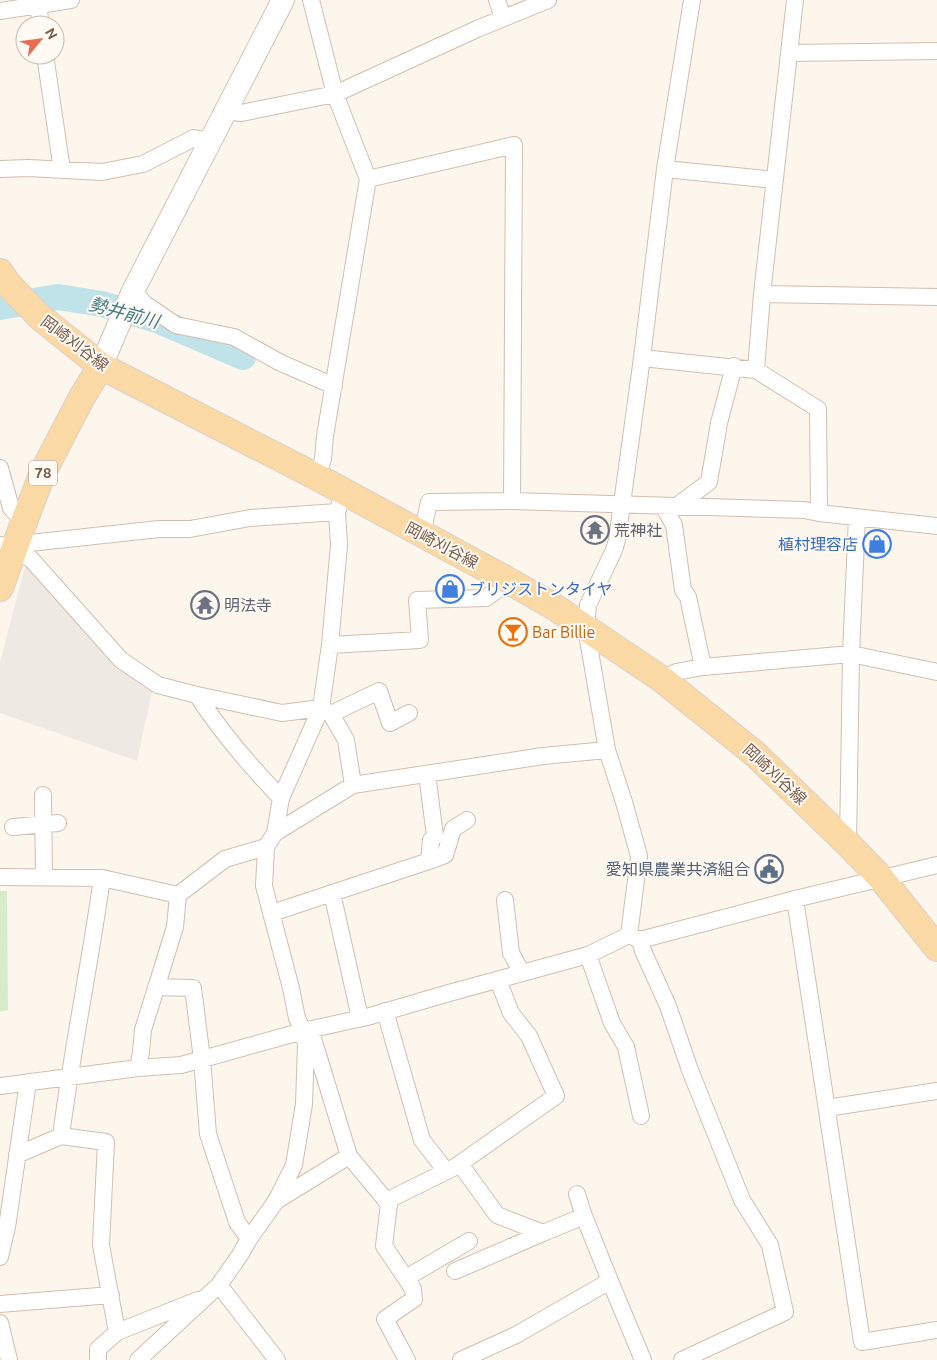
<svg xmlns="http://www.w3.org/2000/svg" width="937" height="1360" viewBox="0 0 937 1360" font-family="Ubuntu,'Noto Sans JP',sans-serif">
<style>
.industrial{fill:#efe9e4}
.green{fill:#d8ecc9}
.lines{fill:none;stroke-linecap:round;stroke-linejoin:round}
.river{stroke:#bfe3e8;stroke-width:26}
.street-casing{stroke:#d1beb0;stroke-width:18}
.secondary-casing{stroke:#d6c0b0;stroke-width:24}
.primary-casing{stroke:#dad1cd;stroke-width:28}
.street{stroke:#fff;stroke-width:16}
.secondary{stroke:#fff;stroke-width:22}
.primary{stroke:#fbd9a5;stroke-width:26}
.labels{text-anchor:middle;stroke-width:4;stroke-linejoin:round;paint-order:stroke}
.shield{fill:#fffaf3;stroke:#a28b7f;stroke-width:1}
.shield-label{font-size:15px;font-weight:bold;fill:#7a5c4d}
.street-label{font-size:16px;fill:#7a5c4d;stroke:#fffaf3}
.worship-label{font-size:16px;fill:#5b616d;stroke:#fffaf3;text-anchor:start}
.shop-label{font-size:16px;fill:#366cbe;stroke:#fffaf3;text-anchor:end}
.food-label{font-size:16px;fill:#c56008;stroke:#fffaf3;text-anchor:start}
.service-label{font-size:16px;fill:#4e5e75;stroke:#fffaf3;text-anchor:end}
.water-label{font-size:18px;font-style:italic;fill:#437c86;stroke:#fffaf3}
</style>
<rect width="100%" height="100%" fill="#fdf6ec"/>
<path class="industrial" d="M26,563l127,124 -16,74 -137,-48v-51z"/>
<path class="green" d="M0,891h7l1,119 -8,2z"/>
<g class="lines">
<path class="river" d="M0,307l58,-10 44,7 55,16 86,37"/>
<defs>
<path id="street" d="M311,0l24,94 33,85 -43,257 -2,23 -6,18
M497,0l6,18
M38,6l3,19
M0,11l71,-11
M789,53l148,-2
M45,55l17,115
M226,111l15,2 94,-19 142,-65 71,-29
M0,169l29,-1 73,4 41,-8 51,-26 16,3
M665,169l110,11
M368,179l146,-34 -2,356
M133,291l12,13 31,21 58,12 47,26 53,23
M762,294l175,3
M642,358l114,12 6,-76 33,-294
M756,370l62,39 1,104
M0,468l11,40 13,14
M678,505l31,-23 10,-59 15,-57
M663,506l11,19 9,65 5,7 15,70
M422,534l7,-32 83,-1 292,9 15,3 118,13
M0,545l14,4 17,10 90,101 37,25 39,10c24,37 53,71 84,103
M14,549l16,-6 129,-14h31l60,-11 87,-6
M330,645l90,-5 -3,-40 69,-2 23,-17
M663,680l13,-8 27,-5 148,-13 86,18
M197,695l85,18 39,-5 10,6 15,26 7,45
M331,714l48,-23 11,32 19,-10
M43,795l1,82
M13,827l45,-4
M275,833l78,-48 190,-29 64,-6
M848,844l3,-190 6,-137
M429,861l16,-6 8,-26 14,-9
M0,877l102,1c-12,86 -30,172 -41,258l-44,19
M102,878l76,17
M332,893l28,125
M795,899l67,443 75,-12
M505,900l6,53 11,20
M272,913l157,-52 2,-21 4,-4 -8,-62
M629,935l10,-79 -15,-54 -17,-52 -21,-122 2,-23 26,-55 3,-10 25,-182 23,-189 27,-169
M640,940l3,11 25,55 22,64 52,130 28,45 15,67 -103,48
M588,955l24,68 14,24 15,69
M156,987l37,1 9,71 6,75 29,88 12,17
M385,1011l37,129 24,31
M138,1068l3,-16 2,-22 32,-103 3,-32 47,-36 41,-12
M0,1086l138,-18 43,-3 122,-34 64,-14 82,-24 139,-38 41,-20 11,5 155,-41 142,-34
M827,1108l110,-17
M61,1136l45,6 -5,103 16,87 -19,17v11
M349,1156l40,48 -5,42 29,43 1,10 -29,20 22,41
M460,1164l37,51 46,18 41,-17 26,65
M577,1194l8,26
M276,1201l73,-45 -38,-124
M386,1201l69,-34 101,-71 -27,-60 -18,-23 -13,-33
M0,1257l7,-30 21,-145
M455,1271l88,-38
M406,1278l63,-37
M219,1285l58,75
M0,1304l111,-9
M0,1323l9,37
M117,1332l81,-32
M138,1360l81,-75 21,-30 9,-16 27,-38 18,-36 10,-61 2,-59 -3,-14 -6,-13 -6,-30 -27,-102 2,-39 9,-14 6,-35 40,-90 9,-63 9,-100 -2,-33 7,-20
M461,1360l55,-25 94,-54 33,79"/>
<path id="secondary" d="M101,366l32,-75 150,-291"/>
<path id="primary" d="M0,272l8,12 32,33 61,49 216,111 192,104 44,25 110,74 92,74 93,90 33,34 56,70
M0,588l24,-66 19,-50 39,-75 19,-31"/>
</defs>
<use href="#street" class="street-casing"/>
<use href="#secondary" class="secondary-casing"/>
<use href="#primary" class="primary-casing"/>
<use href="#street" class="street"/>
<use href="#secondary" class="secondary"/>
<use href="#primary" class="primary"/>
</g>
<defs>
<symbol id="temple-ring" viewBox="-11 -11 22 22"><circle r="9.5" fill="#fffaf3" stroke="#6b7280" stroke-width="1.5"/><path d="M0-6L5-2H3V0L6.5 2.5H4V6H1.5V3h-3V6H-4V2.5H-6.5L-3 0V-2H-5Z" fill="#6b7280"/></symbol>
<symbol id="shop-ring" viewBox="-11 -11 22 22"><circle r="9.5" fill="#fffaf3" stroke="#3f7fe0" stroke-width="1.5"/><path d="M-5-2.5h2.3a2.7 3.5 0 0 1 5.4 0H5L5.5 6h-11ZM-1.5-2.5h3a1.5 2.3 0 0 0-3 0Z" fill="#3f7fe0"/></symbol>
<symbol id="bar-ring" viewBox="-11 -11 22 22"><circle r="9.5" fill="#fffaf3" stroke="#e8710a" stroke-width="1.5"/><path d="M-6-5H6L.8 .8V4.5H3.5V6h-7V4.5H-.8V.8Z" fill="#e8710a"/></symbol>
<symbol id="civic-ring" viewBox="-11 -11 22 22"><circle r="9.5" fill="#fffaf3" stroke="#5c6f8a" stroke-width="1.5"/><path d="M-.6-6.5H3V-4.5H.6V-3L4-1V1h2V6H-6V1h2V-1L-.6-3ZM-1.2 2.5V6h2.4V2.5Z" fill="#5c6f8a"/></symbol>
</defs>
<g fill-rule="evenodd">
<use href="#temple-ring" x="579" y="514" width="32" height="32"/>
<use href="#shop-ring" x="861" y="528" width="32" height="32"/>
<use href="#shop-ring" x="434" y="573" width="32" height="32"/>
<use href="#temple-ring" x="189" y="589" width="32" height="32"/>
<use href="#bar-ring" x="497" y="616" width="32" height="32"/>
<use href="#civic-ring" x="753" y="853" width="32" height="32"/>
</g>
<g class="labels">
<rect class="shield" x="29" y="460.5" width="28" height="25" rx="4"/>
<g class="shield-label">
<text x="43" y="478">78</text>
</g>
<g class="street-label">
<text transform="translate(75 343) rotate(37)" y="6">岡崎刈谷線</text>
<text transform="translate(442 545) rotate(28)" y="6">岡崎刈谷線</text>
<text transform="translate(775 774) rotate(43)" y="6">岡崎刈谷線</text>
</g>
<g class="worship-label">
<text x="614" y="536">荒神社</text>
<text x="224" y="611">明法寺</text>
</g>
<g class="shop-label">
<text x="858" y="550">植村理容店</text>
<text x="469" y="595" text-anchor="start">ブリジストンタイヤ</text>
</g>
<g class="food-label">
<text x="532" y="638">Bar Billie</text>
</g>
<g class="service-label">
<text x="750" y="875">愛知県農業共済組合</text>
</g>
<g class="water-label">
<text transform="translate(124 313) rotate(15)" y="6">勢井前川</text>
</g>
</g>
<g transform="translate(40 40) rotate(61)"><circle r="24" fill="#fffaf3" stroke="#cabbb1"/>
<path d="M0-4L9 19L0 12L-9 19Z" fill="#e76f51"/>
<text y="-8" font-size="14" font-weight="bold" text-anchor="middle" fill="#7a5c4d">N</text>
</g>
</svg>
